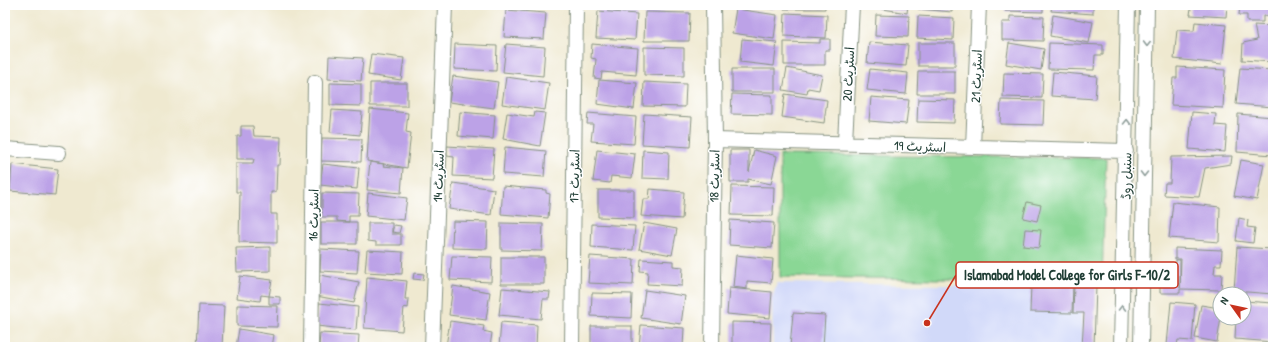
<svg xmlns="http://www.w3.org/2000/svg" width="1278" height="352" viewBox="0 0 1278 352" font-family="'Patrick Hand','Playpen Sans Arabic',sans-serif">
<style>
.built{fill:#d1d9f9}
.green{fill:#8ad795;stroke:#548a64}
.building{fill:#bca2e7}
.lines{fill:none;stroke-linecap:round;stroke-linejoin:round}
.minor-casing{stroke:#879382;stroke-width:16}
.minor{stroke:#fff;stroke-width:14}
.oneway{stroke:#8f9e9a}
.labels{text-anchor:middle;stroke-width:3;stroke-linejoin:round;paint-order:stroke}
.street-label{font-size:13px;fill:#1f3d34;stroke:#fff}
.leader{fill:none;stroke:#c8321e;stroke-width:1.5}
.callout-dot{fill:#c8321e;stroke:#fff;stroke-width:1.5}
.callout{fill:#fff;stroke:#c8321e;stroke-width:1.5}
.callout-label{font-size:14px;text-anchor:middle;font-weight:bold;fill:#1f3d34}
</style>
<rect width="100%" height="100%" fill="#fff"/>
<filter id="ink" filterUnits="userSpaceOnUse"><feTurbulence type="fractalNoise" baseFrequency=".025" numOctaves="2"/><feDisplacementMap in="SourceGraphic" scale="8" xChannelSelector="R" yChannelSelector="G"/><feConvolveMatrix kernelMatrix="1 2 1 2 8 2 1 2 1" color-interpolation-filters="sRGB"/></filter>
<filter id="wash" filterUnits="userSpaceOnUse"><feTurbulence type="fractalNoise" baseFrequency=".012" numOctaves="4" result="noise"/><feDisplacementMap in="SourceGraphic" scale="16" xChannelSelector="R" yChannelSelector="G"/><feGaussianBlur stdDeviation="0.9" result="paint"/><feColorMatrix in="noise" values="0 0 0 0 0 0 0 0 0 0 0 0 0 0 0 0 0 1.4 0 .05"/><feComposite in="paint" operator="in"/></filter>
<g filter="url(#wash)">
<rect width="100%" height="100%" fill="#efe9d0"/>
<path class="built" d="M777,283l304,4 2,60h-310l-1,-48z"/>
<path class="green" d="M780,155l326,3 -4,123 -322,-4z"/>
<g id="blocks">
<path class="building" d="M614,5h23l-1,3z
M650,5h36v2z
M734,5h40v4z
M784,5h41v4h-41z
M871,5h37l-1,8 -36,-6z
M918,5h34v7l-34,-3z
M1005,5h38v7l-38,-1z
M1052,5h41v9l-42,-3z
M1177,5h50l-1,12 -36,-2 1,-7 -14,-1z
M1240,5h33v12l-10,-1v6h-16v-7h-8z
M736,9l41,6 -3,24 -42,-6z
M506,10l40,3 -2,26 -40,-2z
M598,11l39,3 -2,26 -39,-2z
M645,12l45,1 -1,28h-45z
M785,13l42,2 -1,23 -42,-2z
M876,15l33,1 -1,21 -33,-1z
M1053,15l40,7 -4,21 -39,-7z
M918,16l36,2 -1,22 -36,-2z
M1010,16l34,1 -1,24 -41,-1v-18h8z
M1195,22l31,3 -4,39 -48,-5 3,-29 17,1z
M1254,25l19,1v36l-31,-2 1,-17 14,-3z
M742,39l35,3 -3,24 -34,-4z
M820,39h10v11h-5v15h-41v-23l36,1z
M869,42l39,3 -2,21 -39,-3z
M918,43h37v23h-37z
M1009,43l35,6 -3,21 -35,-6z
M1049,43l54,2v10h-8l-1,15 -46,-1z
M455,44l42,2 -1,25 -42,-2z
M506,44l39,3 -2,29 -40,-4z
M592,44l46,4 -2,27 -34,-3 -1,7 -7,-1 2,-19 -5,-1z
M644,47l40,1v28l-40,-1z
M371,54l33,4 -3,22 -33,-5z
M329,56l34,2 -2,23 -33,-2z
M1177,67l48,3 -2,38 -52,-3 2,-27h4z
M787,68l35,7 -3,15 -11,-2 -1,6 -24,-4z
M1240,68l33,2v37l-37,-3z
M732,69h43v23h-43z
M870,69l38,4 -2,21 -39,-4z
M918,71h37v23h-38z
M1053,72l44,4 -2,23 -44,-3z
M1004,73l39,1 -1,24 -39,-1z
M453,76l45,6 -4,26 -45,-6z
M506,77l43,6 -4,27 -43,-6z
M599,80l38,3 -3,26 -37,-5z
M644,82l42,2 -1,23 -42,-1z
M330,83l31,1v22l-31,-1z
M370,83h37v23h-37z
M732,94l40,1v20l-41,-1z
M785,94l42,6 -3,23 -42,-6z
M871,97l38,3 -3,24 -37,-3z
M918,99l37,1 -1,23 -37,-1z
M1001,100l43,1 -1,24 -43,-1z
M370,109l38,4 -2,19 5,1 -4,35 -40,-7z
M332,110l30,2 -2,23 -30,-3z
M460,112l35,3 -2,24 -35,-3z
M535,112l10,1 -5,33 -37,-7 4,-26 27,4z
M1192,112l24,2 -1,11 12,1 -2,26 -36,-3z
M588,113l48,4 -2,27 -43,-3 2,-17h-6z
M644,114l48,3 -2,30 -48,-3z
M1238,114l35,3 -1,38 -35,-3z
M241,126h12l1,10 27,1 -1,28h-3l-1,27h-5v22h6v29l-38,-1 1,-50h-4v-29h17l1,-4h-17v-23h4z
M322,138l40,1 -1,23 -40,-1z
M447,146l47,3 -2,29 -39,-2 1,-19 -7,-1z
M505,147l41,4 -2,26 -41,-3z
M597,150l38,4 -3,24 -21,-2 -1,7 -17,-2z
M643,150l26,2 -1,27 -26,-1z
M730,150h19v22l5,-22 23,6 -6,28 -23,-5v3h-18z
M1232,156l-1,8 -26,4 -6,29 -35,-2 1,-12h5l1,-26z
M1241,160l23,4 -7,36 -23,-4z
M370,162l14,2 -1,2 20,2 -2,25 -34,-3z
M12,164l46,5 -3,26 -45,-4z
M323,164l36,4 -2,21 -37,-4z
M453,183l41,6 -3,26 -42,-6z
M503,186l43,4v3l4,1 -2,24 -47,-4z
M732,186l42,1 -1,29 -42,-1z
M650,189l34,3 -2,27 -41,-3 2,-17h6z
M598,190h36v28l-36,-1z
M322,193l37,1 -1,22h-9v6l-12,-1v-4h-15z
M368,193l39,5 -3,22 -38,-4z
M1027,202l14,3 -4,16 -14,-3z
M1173,202l47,5 -1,35 -50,-4z
M1239,218l9,2 -1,7 8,1 -2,15 -17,-2z
M730,220l44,3 -2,25 -43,-3z
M453,221l35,1 -1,27 -35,-1z
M321,222h36v22h-36z
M368,223h24v11h9v11h-25v-3l-8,-1z
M501,223l42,1 -1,27 -41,-1z
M644,223l33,6 -5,26 -33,-6z
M592,224l43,2 -2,24 -42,-3z
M394,225l7,1 -2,7 -7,-1z
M1025,229l16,1 -2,18 -16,-2z
M270,247v24l-33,1 -1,-24z
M1237,247l36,2v45l-39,-3z
M1175,248l47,2 -1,15h-6l-1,9h8l-1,16 -41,-1v4h-20v-17h15l1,-16h4v28l1,-29h-6z
M321,249l38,2 -2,22 -37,-2z
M367,250l36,2 -1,22 -37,-2z
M736,255l37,4 -2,24 -24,-2v8l-14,-2z
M452,256l40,1 -1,25 -41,-2z
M590,256l44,3 -1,26 -45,-2z
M501,257h43v27h-43z
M641,259l32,2v5l10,1 -1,19 -35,-2 1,-12 -8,-1z
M414,273l10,1 -1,6 -10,-1z
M320,275l39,7 -5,21 -38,-7z
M240,276l32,4 -3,16 -8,-1 -1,6 -23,-3z
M367,277l40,4 -2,18h4l-1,9 -4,-1 -2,24 -38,-3z
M1031,284l42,1 -1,28 -42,-1z
M453,286l37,6 -4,28 -37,-5z
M1074,286h22l-2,61h-12l2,-34h-11z
M502,288l48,4 -1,7h-6l-2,20 -42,-4z
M729,288l43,4 -2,26 -43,-4z
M645,290l40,6 -4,28 -40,-6z
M592,293l40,1 -1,24 -40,-2z
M269,296l11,1v7h-11z
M1244,301l29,2v39l-38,-3 1,-21h8z
M1171,302l24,2 -3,37 -14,-1 -1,6 -10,-1z
M319,303l39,4 -2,23 -40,-4z
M199,305l25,1 -2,41h-25z
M237,305l41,1 -1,21 -40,-1z
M1201,305l19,3 1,10 -4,24 -22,-4z
M793,313l32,2 -2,32h-33z
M450,321l34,5 -1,5 9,2 -2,14 -44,-1z
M501,322l36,3 -1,22h-37z
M732,322l39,1 -1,24h-38z
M641,325l43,3 -1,19h-44z
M591,326h41v21h-41z
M239,329l35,6 -2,12h-36z
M320,333l39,2 -1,12h-39z"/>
</g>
</g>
<g filter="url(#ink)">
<use href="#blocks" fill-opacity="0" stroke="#879382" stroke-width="1"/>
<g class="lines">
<defs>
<path id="minor" d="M715,140l411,11
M845,142l7,-137
M973,147l6,-142
M5,149l54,4
M311,347l4,-265
M432,347l13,-342
M572,347l4,-342
M712,347l3,-207 -2,-135
M1121,347l7,-342
M1141,347l6,-342"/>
</defs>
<use href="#minor" class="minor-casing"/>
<use href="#minor" class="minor"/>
</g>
<defs><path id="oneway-chevron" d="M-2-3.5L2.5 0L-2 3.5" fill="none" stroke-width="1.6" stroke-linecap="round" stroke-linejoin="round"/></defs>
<g class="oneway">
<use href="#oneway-chevron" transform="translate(1147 44) rotate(91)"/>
<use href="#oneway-chevron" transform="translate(1127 122) rotate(-89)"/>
<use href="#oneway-chevron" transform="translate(1144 174) rotate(91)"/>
<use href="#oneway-chevron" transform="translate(1122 308) rotate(-89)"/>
</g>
</g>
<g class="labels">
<g class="street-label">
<text transform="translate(848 74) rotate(-87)" y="5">اسٹریٹ 20</text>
<text transform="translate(976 76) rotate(-88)" y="5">اسٹریٹ 21</text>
<text transform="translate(920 146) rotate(2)" y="5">اسٹریٹ 19</text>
<text transform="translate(438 176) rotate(-88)" y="5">اسٹریٹ 14</text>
<text transform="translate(574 176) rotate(-89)" y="5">اسٹریٹ 17</text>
<text transform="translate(714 176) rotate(-89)" y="5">اسٹریٹ 18</text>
<text transform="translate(1126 176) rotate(-89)" y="5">سنبل روڈ</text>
<text transform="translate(313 215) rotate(-89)" y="5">اسٹریٹ 16</text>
</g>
</g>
<path class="leader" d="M927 323L956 275"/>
<circle class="callout-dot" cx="927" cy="323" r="4"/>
<rect class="callout" x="956" y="262" width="222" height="26" rx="4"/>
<g class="callout-label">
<text x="1067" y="280">Islamabad Model College for Girls F-10/2</text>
</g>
<rect width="1278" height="352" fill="none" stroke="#fff" stroke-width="20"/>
<g transform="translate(1232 306) rotate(303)"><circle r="19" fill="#ffffff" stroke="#a5b1ae"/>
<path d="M0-3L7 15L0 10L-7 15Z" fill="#c8321e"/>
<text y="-6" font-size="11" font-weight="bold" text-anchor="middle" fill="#1f3d34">N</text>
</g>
</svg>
